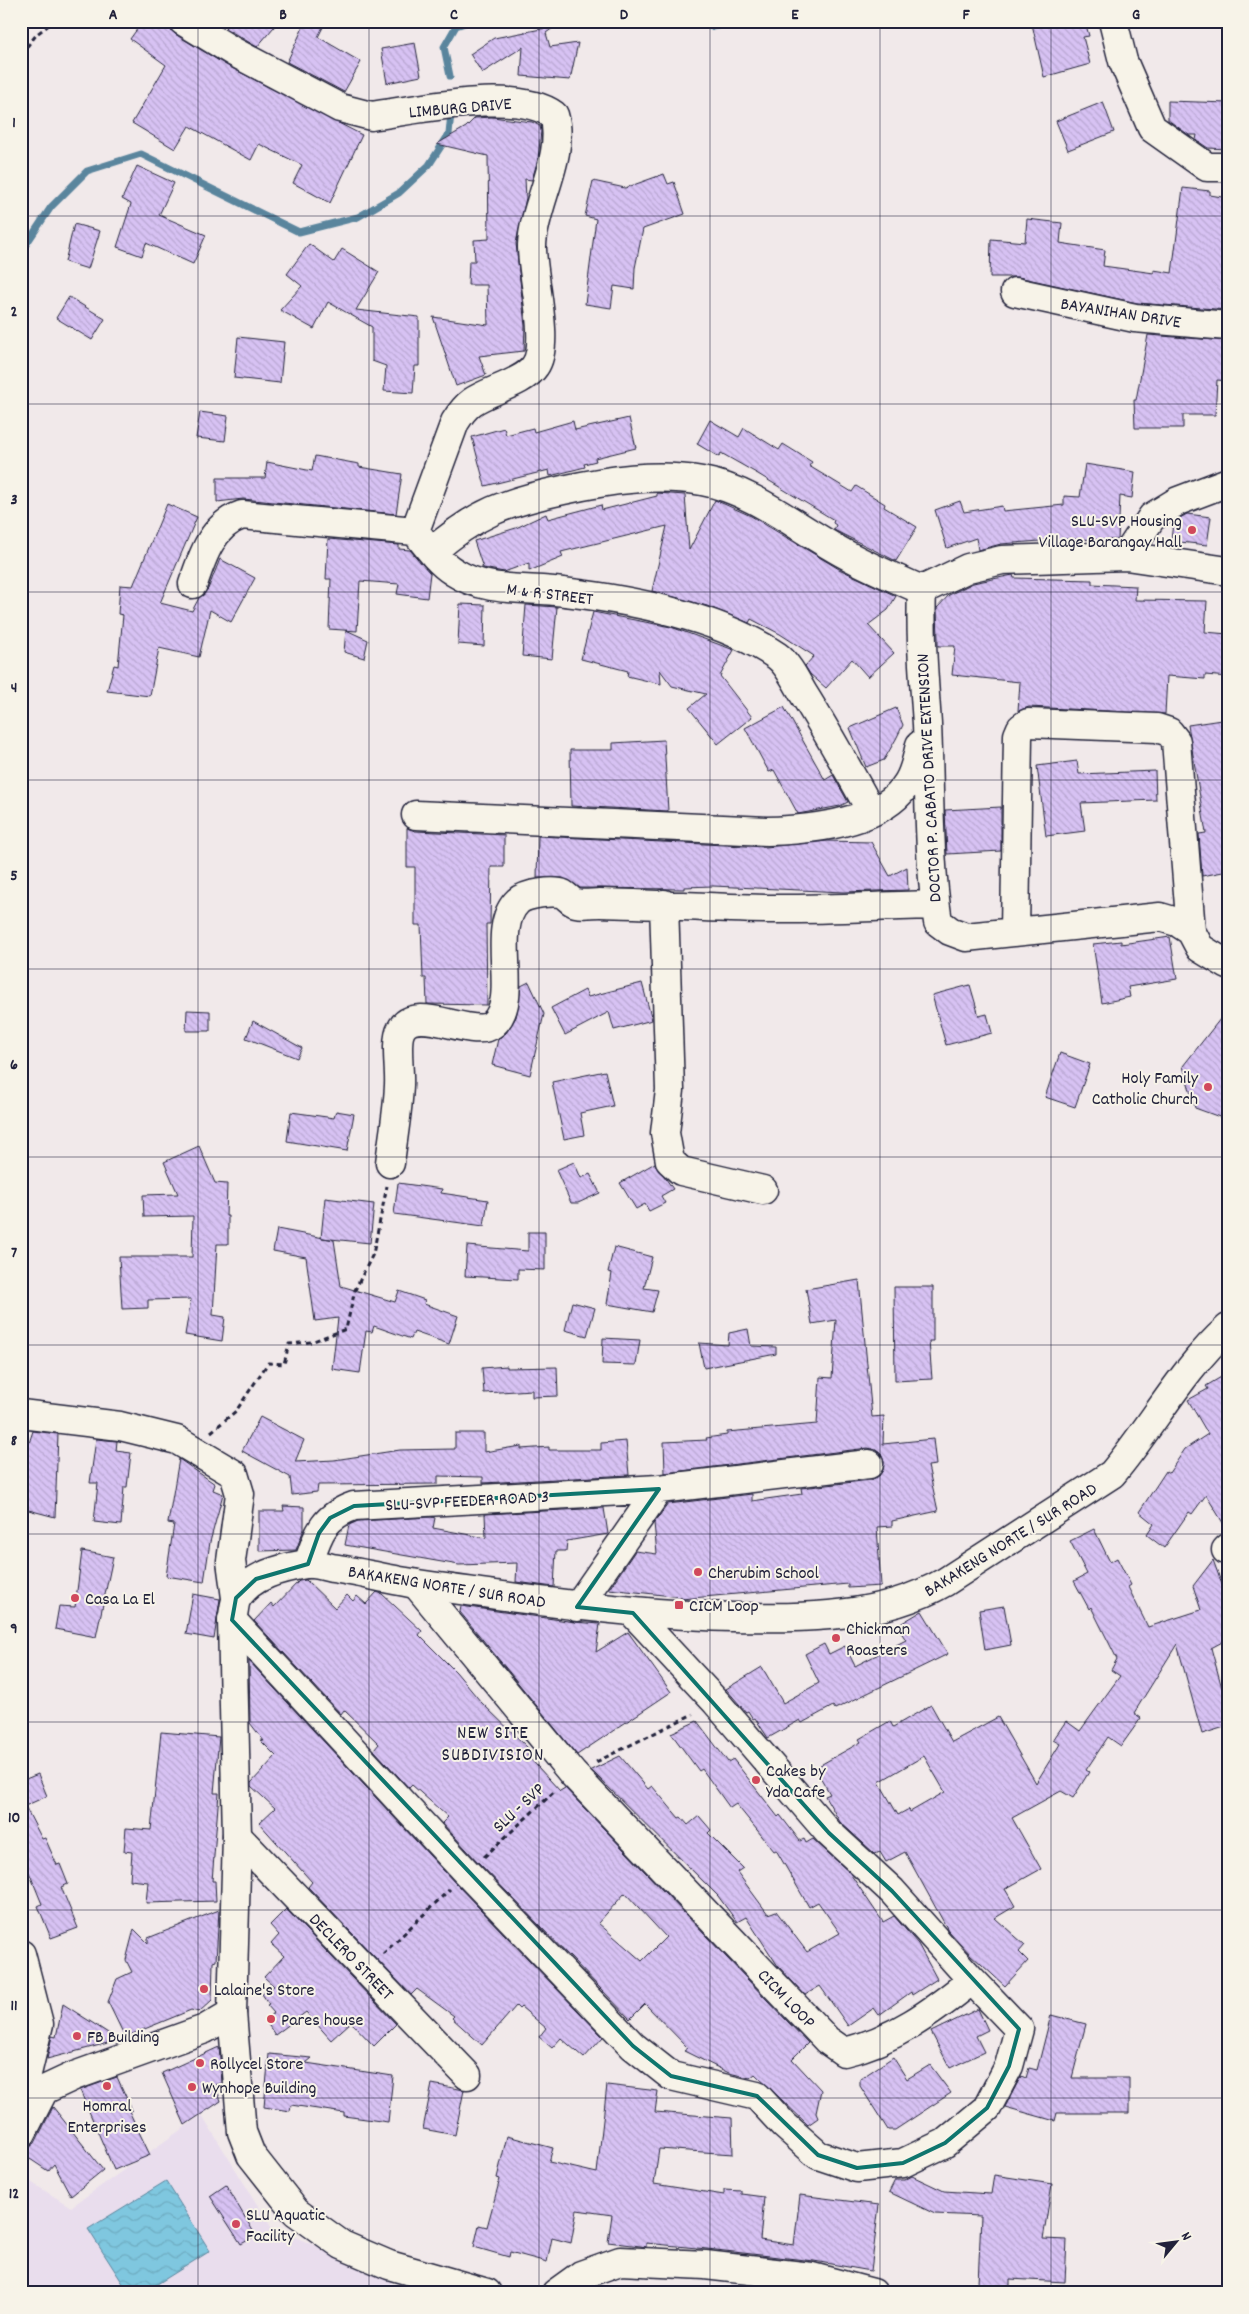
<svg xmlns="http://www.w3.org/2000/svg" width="1249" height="2314" viewBox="0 0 1249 2314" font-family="Dekko,sans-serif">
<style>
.built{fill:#e9dded}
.water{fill:url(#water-waves);stroke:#5a859d}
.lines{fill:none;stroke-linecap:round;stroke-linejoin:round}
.stream{stroke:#5a859d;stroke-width:7}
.building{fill:url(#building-back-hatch);stroke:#22223b;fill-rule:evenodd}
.minor-casing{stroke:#22223b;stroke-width:31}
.major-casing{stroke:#22223b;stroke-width:31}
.path{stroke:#22223b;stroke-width:3;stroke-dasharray:5 4;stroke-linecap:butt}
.minor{stroke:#f7f3e8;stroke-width:28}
.major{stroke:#f7f3e8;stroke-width:28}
.marked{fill:none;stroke:#0f766e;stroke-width:4;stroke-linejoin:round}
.grid{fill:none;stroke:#22223b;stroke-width:1;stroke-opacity:0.55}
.poi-dot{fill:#d1495b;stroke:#f7f3e8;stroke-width:2}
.labels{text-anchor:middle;stroke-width:4;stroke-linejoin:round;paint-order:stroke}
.street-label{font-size:18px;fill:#22223b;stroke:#f7f3e8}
.poi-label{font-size:18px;fill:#22223b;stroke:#f7f3e8;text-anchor:start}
.neighbourhood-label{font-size:19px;letter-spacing:1px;fill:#22223b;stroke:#f7f3e8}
.neatline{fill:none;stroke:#22223b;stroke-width:2}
.grid-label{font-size:16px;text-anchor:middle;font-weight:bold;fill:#22223b}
</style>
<defs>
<pattern id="water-waves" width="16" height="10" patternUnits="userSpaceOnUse" patternTransform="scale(1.25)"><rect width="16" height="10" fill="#7fc7df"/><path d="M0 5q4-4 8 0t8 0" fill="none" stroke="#6dabc0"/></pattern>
<pattern id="building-back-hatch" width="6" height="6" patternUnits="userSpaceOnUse" patternTransform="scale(1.25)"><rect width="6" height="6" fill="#d7c2f3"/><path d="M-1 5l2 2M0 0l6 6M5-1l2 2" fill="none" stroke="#b8a6d1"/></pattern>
</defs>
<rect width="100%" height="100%" fill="#f1e9ea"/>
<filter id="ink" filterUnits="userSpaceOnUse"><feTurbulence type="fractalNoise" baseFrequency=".02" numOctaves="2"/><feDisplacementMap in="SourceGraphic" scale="10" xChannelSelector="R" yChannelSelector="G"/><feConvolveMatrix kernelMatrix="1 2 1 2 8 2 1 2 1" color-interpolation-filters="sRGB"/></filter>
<g filter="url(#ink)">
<path class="built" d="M202,2115l69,112 85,36 27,9 16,21h-378v-117l50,31z"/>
<path class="water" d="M166,2181l44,70 -67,42h-14l-41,-64z"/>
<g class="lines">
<path class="stream" d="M702,21l10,6 29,-6
M450,76l-6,-29 12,-21 15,-5
M21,252l30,-45 36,-36 54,-17 158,78 59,-15 41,-24 30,-28 20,-31 2,-21"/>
</g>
<path class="building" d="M143,21h24l3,8 5,5 51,31 136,70 -32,68 -37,-20 9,-18 -43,-21 -8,16 -62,-34 -14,23 -43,-26 34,-58 -36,-26z
M231,21h48l-22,26 -32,-19z
M306,21h20l-8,16 43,25 -17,30 -57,-30z
M1042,21h43l4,15 -6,1 7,27 -46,13 -12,-53z
M552,27l1,1 -7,5 4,14 28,-4 -8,37 -49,-4 2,-29 -41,26 -12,-19 24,-16z
M415,43l6,33 -34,7 -6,-34z
M1168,101l60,2v46l-20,-1 -12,-8 1,-5h-8l-21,-15z
M1103,102l11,30 -46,18 -12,-29z
M492,117l40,5 8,4 1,5 -3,28 -6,21 -7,-1 1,19 -10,45 9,83 -1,25 -45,5 7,19 -30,11 -23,-69 55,8 -1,-40h-19l1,-24h6l-1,-21 15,-1 -1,-83 -51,-12 29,-17 9,-9z
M137,166l37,17 -15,32 47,20 -13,29 -47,-21 -4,13 -25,-9 14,-43 -9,-5z
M664,174l4,10 6,-2 11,32 -42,15 -8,39 -1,21 -20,-3 -3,22 -26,-4 11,-85 -11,-3 8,-35 32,7z
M1183,188l27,3v4l18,3v112l-91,-7 -119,-26h-28l1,-38 34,3 2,-23 35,4 -2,20 45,7 -2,16 51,7v-3l18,3z
M74,224l26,7 -12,38 -23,-7z
M309,244l25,18 8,-13 37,23 -23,38 63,7v49h-4l-2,27 -29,-2 2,-25 -14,-5v-34l-44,-25 -14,27 -34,-19 22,-24 -15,-12z
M69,297l36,22 -13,21 -36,-22z
M1148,335l80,6v40l-11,-1 -2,35h-32v13h-48l-1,-28h2z
M238,337l46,5 -4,41 -46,-5z
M200,412l28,4 -3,25 -29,-3z
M629,418l7,30 -41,10 1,3 -12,3 1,3 -35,9 -1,-6 -64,16 -13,-49 32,-9 2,7 27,-7 1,4 39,-11 2,9z
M710,420l29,17 5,-9 35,22 4,-6 29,18 -3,4 43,26 4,-6 29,18 -1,3 33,20 -21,34 -62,-31 2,-5 -3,-2 1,-3 -76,-46 -37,-21 -2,4 -22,-13z
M315,456l44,8v3l43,7 -6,40 -153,-15 -26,3v-24h48l2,-16 45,9z
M1085,464l50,8 -3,26 -12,-2 -2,44 -52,-1 -65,5 -23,6 -2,-12 -29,10 -12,-38 25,-9 4,11 38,-6 1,5 61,-6v-9l16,1z
M657,493l28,2 4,55 26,-50 36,16 88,53 57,27 -8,14 -20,15 26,28 -26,24 -16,-18 -26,29 -16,-14 -5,-8 9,-10 -34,-22 -29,-15 -2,4 -42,-17 -55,-15 15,-65 -106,26 2,5 -34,14v-8l-25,9 -21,-4 -9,-27 42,-13 30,-14 2,5 53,-14 1,5 55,-14z
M167,504l30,13 -37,86 32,8 7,-13 9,-9 12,-30 35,19 -24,44 -21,-12 -11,47 -40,-9 -9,48 -43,-5 7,-26 4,1 5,-51 -5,-1 2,-29 13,1z
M1187,514l24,3 -4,28 -36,-4 2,-19z
M328,539l71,6v4l11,1 20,23 -3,25 -30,-4 2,-10 -39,-3 -3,50 -28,-2 2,-50h-5z
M1013,575l1,3 78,2v4l44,2 -1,14 72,1 -2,31 23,2v43l-23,-2v4l-38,-3 -2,38 -136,-7 -11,4 2,-29 -68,-7 3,-29h-17v-6l-1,-32 12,-13 24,-12z
M460,604l25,1 -1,41 -26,-2z
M526,605l31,2 -5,52 -30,-3z
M593,612l78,15 63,23 -14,26 32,41 -34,27 -29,-36 17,-14 -34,-8 -12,-16 1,14 -34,-8 1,-5 -47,-12z
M346,630l22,10 -4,18 -20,-6z
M784,707l41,73 8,-5 15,27 -8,4 -42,8 -24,-44 -5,2 -24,-44z
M896,708l7,17 -7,14 -12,21 -18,7 -16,-39z
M1228,719v152l-26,5 -3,-42 7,-1 -18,-108z
M664,740l4,71 -97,-5 -1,-56h43v-7z
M1077,761l2,13 76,-3 1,29 -75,3 4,28 -39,5 -9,-70z
M1001,807v44l-54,3 -2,-44z
M407,828l8,3 89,4v32h-13l-1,57h-4l1,81 -60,-1 -1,-26h-3l-2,-53h-6v-58h-8z
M538,836l228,11 61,-6 44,1 19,34 17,-9 1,23 -65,2 -130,-6 -29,1v2l-104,-1 -17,-10h-26z
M1170,937l7,42 -49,8 2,10 -28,6 -9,-59 28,-3v3z
M529,982l15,32 -14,61 -38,-10 6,-26 8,-6 10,-16 5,-31z
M642,983l10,37 -38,10 -5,-18 -44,23 -14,-27 34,-18 3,7z
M970,985l9,31 8,-2 5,19 -46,12 -14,-50z
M1228,1009v111l-33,-12 -12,-42z
M187,1010l23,1v20h-24z
M253,1021l49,27 -5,10 -51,-20z
M1060,1053l30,11 -15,43 -30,-10z
M605,1071l8,35 -33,7 4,22 -20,4 -12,-57z
M336,1111l18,3 -7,37 -60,-10 4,-29 43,6z
M199,1146l16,37 12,1 -1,32h2v28h-11l-4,71 12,2 -3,24 -37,-6 6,-36 -43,1v8l-26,1 -3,-52h73l1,-41 -49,1 -1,-22 35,-1 -14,-32z
M574,1162l7,16 9,-4 10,19 -22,10h-7l-15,-33z
M655,1163l18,26 -12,7 4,7 -16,8 -4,-7 -9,5 -16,-26z
M398,1183l44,6 -1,4 47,7 -4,26 -90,-12z
M325,1198l49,6 -4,39 -49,-5z
M277,1229l57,11 7,46 54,16 4,-11 26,9 -1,4 34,12 -9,28 -35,-12 -3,7 -37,-13 -2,6 -6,-1 -6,42 -28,-4 6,-51 -23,3 -9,-64 -33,-6z
M528,1232h17v38l-27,-1v10l-53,-3 2,-30 61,5z
M614,1247l38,10 -8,31 14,2 -6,22 -45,-8 5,-31 -4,-1z
M859,1280l13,137 12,-1 -1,28 50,-5 3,26 -8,1 10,45 -46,10v5l-15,1 4,59 -33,2v-4l-167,15v-2l-72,-8 26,-38 22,3 -3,-31 14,-19 84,-10v7l50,-7 -1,-6 70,-8 8,-4 4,-6 1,-8 -3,-8 -5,-4 -8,-2 -203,25 -1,-31 43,-2 -1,-2 21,-3v-3l90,-8 3,-47 12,1 4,-58 -24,4 -6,-35z
M894,1287h39v54h-4l3,38 -37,2z
M572,1302l23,6 -8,28 -22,-6z
M748,1329l3,17 25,1v7l-72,14 -5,-25 29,2 1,-12z
M603,1338l37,2 -4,25 -34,-1z
M507,1366v2l50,-1 1,29 -26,1v-7l-48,3 -2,-25z
M1228,1373v158l-22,-36 -14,19 -3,-2 -25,36 -17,-13 7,-11 -15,-12 27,-41 3,2 16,-24 23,-15 -20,-34 20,-11 -2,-3z
M260,1417l44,23 -9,22 39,-2 66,-10 55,-1v-16h29v19l37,-6v3l28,-2v3h52v-7l25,-2 3,34 -146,8v-6l-45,-1v8l-120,1 -1,7 -25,3 -2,-18 -48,-26z
M33,1431l25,3 -3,83 -34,-9v-68l8,3z
M96,1439l21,2 -1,10 15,2 -4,34h-3l-3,38 -27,-3 4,-39h-8z
M179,1459l36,25 -2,6 10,4 -13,48 -6,40 -38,-6 8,-52 -6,-1z
M283,1506l21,1v22l-8,21 -37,1v-40h25z
M604,1508l4,26 -41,7 -1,10h-10l-2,36 -38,-5 1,-19 -58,2 -114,-20 4,-20 9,-4 73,-4 4,1 -2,10 53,10 -1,-24z
M1094,1529l16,33 7,-4 14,27 -3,2 20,40 53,-17 -8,-24 20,-26 15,41v38l-17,9 11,40 6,-2v40l-26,8 -25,-90 -43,69 7,5 -20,28 -13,-9 -22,33 3,2 -16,26 -12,-7 -49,27 29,51 -36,20 10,17 -20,12 30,27 -6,7 9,9 -23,25 -35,-32 -22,-24 -43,-78 -19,10 -6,-10 -5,2 -35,-32 -15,-26 5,-2 -15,-26 46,-26 -2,-3 31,-18 3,6 38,-22 21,37 46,-25 38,66 24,-39 -7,-4 13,-19 14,10 40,-55 -9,-6 6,-11 -26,-52 -2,2 -15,-28 13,-7 -17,-33zM924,1756l21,36 -35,20 -1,-3 -11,6 -19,-33z
M82,1551l31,6 -17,80 -41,-8 4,-23 16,1z
M306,1580l29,28 12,-13 6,6 4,-5 9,8 11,-12 5,2 40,37 -3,4 37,37 25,30 50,49 -4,4 33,36 5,-3 243,255 -16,16 29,31 -5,23 2,5 -10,7 -53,-51 -5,4 -21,-5 -45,-22 4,-3 -43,-44 -15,15 -152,-157 -36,-39 6,-6 -36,-32 -3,3 -35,-38 5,-6 -35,-34 -3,4 -87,-93 17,-18 3,4 25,-26zM625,1893l41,44 -24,24 -44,-38z
M193,1594l27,5 -6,40 -28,-5z
M461,1606l114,16 25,2 -4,28 32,-20 43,60 -94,63 -117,-143z
M1004,1606l7,39 -26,5 -6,-40z
M922,1611l26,43 -113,55 -2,-3 -31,17 -2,-3 -32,18 -13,-20 -2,1 -5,-8 -2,1 -20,-23 36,-22 21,36 36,-20 -14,-29 19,-10 5,10 16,-8 10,20 51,-26 -9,-14z
M249,1661l207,223 147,153 -19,21 -23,-20 -9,10 -13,-11 7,-9 -25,-21 -2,2 -3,-3 -34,39 -30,-27 2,-2 -37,-27 -6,6 -103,-108 4,-5 -53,-59 16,-15 -24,-22v-3l25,-27 -16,-16 4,1 -14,-18z
M697,1721l31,41 5,-3 45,58 2,-2 20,26 4,-2 2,4 7,-4 36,33 34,50 11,-6 24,28 19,35 -25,16 -1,-3 -32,23 -5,-7 -26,18 -28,-40 -15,9 -27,-29 -32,-49 -9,5 -19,-26 -127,-126 29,-14 28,33 4,-3 27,32 2,-1 7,8 11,-9 12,14 -3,3 35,35 -6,4 31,42 8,-3 31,41 33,-19 -22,-31 -9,5 -33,-57 -2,1 -38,-47 -6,4 -28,-39 -3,2 -28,-38z
M161,1732l58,5 -5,56h5l-7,88h3l1,20 -70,2 2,-21 -18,-2 2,-28 -8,-1 2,-23 25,2z
M38,1774l9,22 -22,10 17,33 3,-1 12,27 3,-1 8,20 -7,3 17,41 -27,10 -13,-32 4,-2 -13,-32 -8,4v-95z
M286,1909l110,115 -22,22 -23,-24 -20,18 -25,-28 -31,23 -10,-15 9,-7 -7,-8 2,-1 -7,-10 12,-8 -10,-9 20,-21 -13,-12 8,-9 -9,-10z
M219,1910l-3,51 -3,1 -1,38 -13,12 -8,-2 -66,27 -17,-35 9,-23 15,-7 -6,-12 8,-31 14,14v-5z
M63,2004l56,36 -72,19 5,-23 4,1z
M978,2009l10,21 -12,6 8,16 -34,16 -19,-36z
M1051,2015l35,9 -14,54h57v35h-72l-2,8 -50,-14 16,-31 5,2 3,-10 8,2z
M219,2047l3,36 -7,2 6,16 -36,24 -23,-52z
M269,2054l43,4 -6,5 87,13 -5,46 -44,-6v-3l-53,-8 -1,6 -26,-4z
M893,2057l14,22 23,-14 21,28 -56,37h-7l-28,-44v-7z
M117,2077l15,33 -3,1 21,44 -36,15 -34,-80z
M432,2084l32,6 -9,45 -32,-6z
M607,2085l51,6 -3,21 77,6 1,36 -74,-5 -5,35 70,11v-5l17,1v3l23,3 -4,43 34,5 6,-50 79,10 -8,66 -57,-10 -107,-12 -61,-6v4l-6,-1 -32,-4 4,-27 -35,-5 -6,33 -19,-5 -5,24 -37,-10 -1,5 -35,-10 5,-22 8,2 13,-48 -3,-1 10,-42 46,12 -4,14 48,11z
M53,2107l50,63 -32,26 -17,-32 -6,7 -27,-18 14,-10z
M994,2175l58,9 -9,55 24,1 -2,42 -55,-3v7l-32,-2 3,-68 -46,-2 -46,-22 6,-12h10l7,-4 32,15 47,3z
M226,2185l30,51 -15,8 -31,-48z"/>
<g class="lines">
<defs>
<path id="minor" d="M183,21l51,31 106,56 31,8c46,-6 145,-29 183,-1 12,40 -20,88 -22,130 -1,28 19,99 3,121 -11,17 -46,24 -63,36 -7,5 -12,12 -17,20l-40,109
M1113,21l10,40 29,67 55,39h21
M1015,292l120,26 93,8
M432,552c43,-39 75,-50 131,-62 45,-10 93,-17 139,-9 52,9 99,50 145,74 24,13 50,24 75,35
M1126,556l26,-39 26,-16 50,-19
M193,584c9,-27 19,-59 49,-69l173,16c11,14 23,31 39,41 32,21 74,15 110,20 68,8 156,25 213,64 11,8 19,25 26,37 24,38 46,78 68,118
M922,590c-2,46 2,89 5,134 3,66 1,133 11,198l12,9 16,6 194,-20 17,5 14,9 9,17 28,17
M922,590l46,-22 34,-8 124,-4 102,15
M416,815l351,16c43,-1 117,-8 141,-49 7,-11 9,-25 12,-37
M664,904l6,186 -5,43 5,28 11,10 82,19
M1015,932l3,-197 3,-7 7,-5 129,5 12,4 7,9 15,190
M390,1163c3,-26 8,-52 9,-78 1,-14 -4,-44 2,-55 14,-29 73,11 92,-6 29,-25 -5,-95 25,-123 8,-7 36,-11 45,-7 5,3 8,8 13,9 7,2 17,0 24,0 55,1 110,5 165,6 57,1 114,-3 170,-4
M21,1414l99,12 57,14 57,34 6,20 -9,67 5,37
M1226,1550l2,-2
M308,1564c10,-29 14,-47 46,-58l305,-17 210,-25
M416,1584l157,190 254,266 17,12c49,-11 90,-41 128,-72
M577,1607l82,-118
M232,1620l235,253 166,173 38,30 86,20 27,29 34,30 39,13 46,-5 42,-20 42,-35 22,-42 10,-37 -47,-49 -80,-89 -63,-58 -113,-131 -83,-89
M237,1836l230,239
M21,1954l18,70 -14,58
M232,2013l10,119 9,23 45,57 46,33 47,20 98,28
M556,2293l25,-18 39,-14 85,4 107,12 61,16"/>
<path id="major" d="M21,2135l23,-45 30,-14 131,-47 27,-16 5,-177 -5,-216c2,-7 2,-17 5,-22 14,-23 45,-30 69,-34 8,-1 18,2 26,4 29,4 57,12 86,16 104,15 208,30 314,33 73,1 148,2 213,-35l167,-108c40,-47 70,-105 116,-146"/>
</defs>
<use href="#minor" class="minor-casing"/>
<use href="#major" class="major-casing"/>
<path class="path" d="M21,54l16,-20 17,-13
M211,1432l25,-21 32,-48 16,1 5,-20 22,-2 35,-13 9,-39 18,-36 14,-68
M596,1762l97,-48
M484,1857l72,-67
M383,1954l67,-65"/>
<use href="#minor" class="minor"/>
<use href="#major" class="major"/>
</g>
</g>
<path class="marked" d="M659,1489l-82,118 56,6 196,220 63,58 127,138 -10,37 -22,42 -42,35 -42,20 -46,5 -39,-13 -61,-59 -86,-20 -38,-30 -401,-426 4,-22 20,-19 52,-15 11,-31 11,-15 24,-12z"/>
<path class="grid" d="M198,21v2272M369,21v2272M539,21v2272M710,21v2272M880,21v2272M1051,21v2272M21,216h1207M21,404h1207M21,592h1207M21,780h1207M21,969h1207M21,1157h1207M21,1345h1207M21,1534h1207M21,1722h1207M21,1910h1207M21,2098h1207"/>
<g class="poi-dot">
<circle cx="1192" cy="530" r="5"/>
<circle cx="1208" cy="1087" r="5"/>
<circle cx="698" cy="1572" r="5"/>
<circle cx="75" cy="1598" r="5"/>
<rect x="674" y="1600" width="10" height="10" rx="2.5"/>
<circle cx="836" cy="1638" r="5"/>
<circle cx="756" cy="1780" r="5"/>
<circle cx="204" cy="1989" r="5"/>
<circle cx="271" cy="2019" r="5"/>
<circle cx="77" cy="2036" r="5"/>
<circle cx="200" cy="2063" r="5"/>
<circle cx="107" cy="2086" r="5"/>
<circle cx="192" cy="2087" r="5"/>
<circle cx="236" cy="2224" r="5"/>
</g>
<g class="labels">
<g class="street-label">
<text transform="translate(460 107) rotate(-5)" y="6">LIMBURG DRIVE</text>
<text transform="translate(1121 312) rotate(9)" y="6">BAYANIHAN DRIVE</text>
<text transform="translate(550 593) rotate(7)" y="6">M &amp; R STREET</text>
<text transform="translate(928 778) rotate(-93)" y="6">DOCTOR P. CABATO DRIVE EXTENSION</text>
<text transform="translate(467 1500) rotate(-3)" y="6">SLU-SVP FEEDER ROAD 3</text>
<text transform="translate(1010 1539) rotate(-32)" y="6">BAKAKENG NORTE / SUR ROAD</text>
<text transform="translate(447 1586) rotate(9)" y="6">BAKAKENG NORTE / SUR ROAD</text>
<text transform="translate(518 1807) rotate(-43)" y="6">SLU - SVP</text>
<text transform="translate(352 1956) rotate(46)" y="6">DECLERO STREET</text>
<text transform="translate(787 1998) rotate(46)" y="6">CICM LOOP</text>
</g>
<g class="poi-label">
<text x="1182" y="526" text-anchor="end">SLU-SVP Housing<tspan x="1182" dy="21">Village Barangay Hall</tspan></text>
<text x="1198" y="1083" text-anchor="end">Holy Family<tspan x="1198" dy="21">Catholic Church</tspan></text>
<text x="708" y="1578">Cherubim School</text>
<text x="85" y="1604">Casa La El</text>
<text x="689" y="1611">CICM Loop</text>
<text x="846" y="1634">Chickman<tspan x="846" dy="21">Roasters</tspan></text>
<text x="766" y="1776">Cakes by<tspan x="766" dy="21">Yda Cafe</tspan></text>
<text x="214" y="1995">Lalaine's Store</text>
<text x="281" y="2025">Pares house</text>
<text x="87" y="2042">FB Building</text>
<text x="210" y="2069">Rollycel Store</text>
<text x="202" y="2093">Wynhope Building</text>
<text x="107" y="2111" text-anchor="middle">Homral<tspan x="107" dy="21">Enterprises</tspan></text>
<text x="246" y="2220">SLU Aquatic<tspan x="246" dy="21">Facility</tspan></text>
</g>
<g class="neighbourhood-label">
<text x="493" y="1738">NEW SITE<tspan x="493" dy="22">SUBDIVISION</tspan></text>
</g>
</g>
<rect width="1249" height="2314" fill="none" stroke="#f7f3e8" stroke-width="55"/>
<g transform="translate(1176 2242) rotate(61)" stroke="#f7f3e8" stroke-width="4" paint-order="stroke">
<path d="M0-4L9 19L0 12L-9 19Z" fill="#22223b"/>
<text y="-8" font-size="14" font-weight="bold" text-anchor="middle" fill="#22223b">N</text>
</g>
<rect x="28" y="28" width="1194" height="2258" class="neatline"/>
<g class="grid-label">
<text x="113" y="19">A</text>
<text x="283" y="19">B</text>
<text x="454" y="19">C</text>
<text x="624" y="19">D</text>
<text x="795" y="19">E</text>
<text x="966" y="19">F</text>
<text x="1136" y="19">G</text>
<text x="14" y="127">1</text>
<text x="14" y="316">2</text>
<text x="14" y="504">3</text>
<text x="14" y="692">4</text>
<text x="14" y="880">5</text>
<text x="14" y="1069">6</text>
<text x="14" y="1257">7</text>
<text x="14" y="1445">8</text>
<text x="14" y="1633">9</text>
<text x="14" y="1822">10</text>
<text x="14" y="2010">11</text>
<text x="14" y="2198">12</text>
</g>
</svg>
